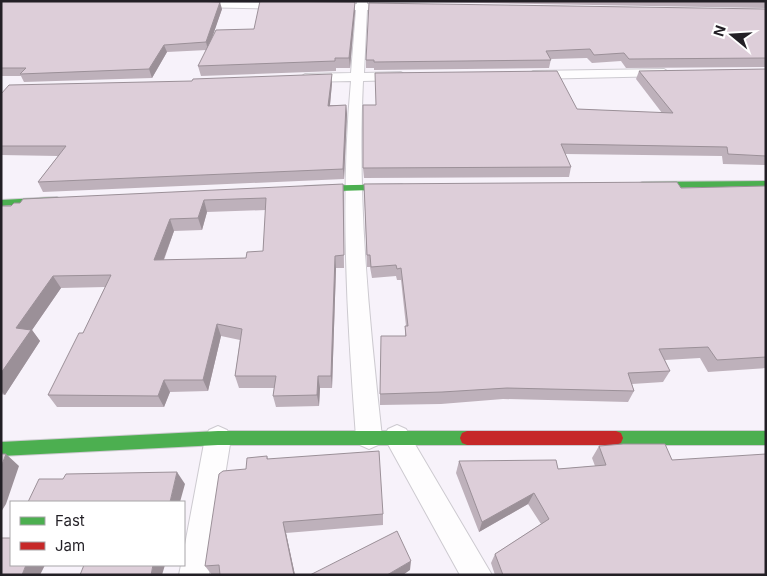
<svg xmlns="http://www.w3.org/2000/svg" width="767" height="576" viewBox="0 0 767 576" font-family="Inter,sans-serif">
<style>
.lines{fill:none;stroke-linecap:round;stroke-linejoin:round}
.street-casing{stroke:#cdcad0;stroke-width:2}
.fast-casing{stroke:#cdcad0;stroke-width:2}
.jam-casing{stroke:#cdcad0;stroke-width:2}
.street{fill:#fefdfe;fill-rule:evenodd}
.fast{fill:#4caf50;fill-rule:evenodd}
.jam{fill:#c62828;fill-rule:evenodd}
.wall{fill:#beb1bb;fill-rule:evenodd}
.shaded-wall{fill:#9b9098}
.building{fill:#ddced9;stroke:#9b9098;fill-rule:evenodd}
</style>
<rect width="100%" height="100%" fill="#f7f2fa"/>
<g class="lines">
<defs>
<path id="street" d="M357,1h10v3h29l5,3 -5,3h-29l-3,63 37,-1 6,4 -6,4 -38,1c-6,119 6,237 19,356l-4,8 -9,4 -9,-4 -4,-8c-9,-119 -16,-237 -5,-356l-46,1 -6,-4 6,-4 46,-1 5,-63h-28l-5,-3 5,-3h29z
M195,2l91,1 5,3 -5,3 -94,-2 -2,-2z
M664,69l6,4 -2,3 -135,3 -6,-4 6,-4z
M397,425l9,4 86,146h-32l-76,-138 4,-8z
M218,426l9,4 4,8 -22,137h-30l2,-10h3v-15l21,-112 4,-8z"/>
<path id="fast" d="M766,181v6l-124,1 -5,-3 5,-3z
M402,184l5,3 -2,2 -100,3 -5,-3 5,-3z
M57,197l5,3 -2,2 -59,4v-6z
M218,431h249l5,2 2,5 -2,5 -5,2h-249l-217,11v-14z
M616,431h150v14h-150l-5,-2 -2,-5 2,-5z"/>
<path id="jam" d="M467,431h149l5,2 2,5 -2,5 -5,2h-149l-5,-2 -2,-5 2,-5z"/>
</defs>
<use href="#street" class="street-casing"/>
<use href="#fast" class="fast-casing"/>
<use href="#jam" class="jam-casing"/>
<use href="#street" class="street"/>
<use href="#fast" class="fast"/>
<use href="#jam" class="jam"/>
</g>
<path class="wall" d="M1,1l221,8 -12,33 44,-13 101,-18 -5,57h-14v3l-135,5 -3,-10 9,-16 -40,2 -15,26 -128,4 -3,-6h-20z
M375,1h391v7z
M766,9v58l-140,1 -5,-7 -29,2 -5,-5 -36,1 -2,9 -175,2v-2h-8v-8z
M766,69v96l-43,-1 -1,-8 -157,-2 6,13 -2,10 -205,1 -1,-10 214,-59 85,4 -26,-34 3,-8z
M332,83l-2,22h16l1,9 -3,65 -301,13 -5,-10 20,-26 -57,-1v-61z
M343,184l1,84h-8l-4,120h-12l-1,18 -43,1 -3,-11 1,-8h-35l-4,-12 5,-36 -19,-4 -13,55 -38,1 -6,15h-107l-9,-12 35,-62 22,-46 -44,1 -29,42 8,11 -35,54 -4,-1v-188zM266,210l-3,41 -17,7 -82,2 10,-29 28,-1 5,-18z
M364,184l317,4 85,-2v182l-58,4 -8,-14 -35,2 5,11 -7,11 -31,2 2,7 -6,11 -125,-3 -62,5 -61,1v-11l25,-58v-10h1l-5,-46h-4l-1,-4 -24,2 -2,-11h-3z
M599,446l73,14 94,115h-271l-4,-12 4,-9 46,-30 -13,-20 -49,28 -23,-59 3,-12 99,8 37,-3 -3,-8z
M267,456l1,3 115,55v11l-97,8 9,42h-83l-7,-9 41,-97z"/>
<path class="shaded-wall" d="M220,2l2,7 -14,41 -2,-8z
M355,2v9l-5,57 -1,-10z
M164,45l3,7 -15,26 -3,-9z
M332,74v9l-3,32 -1,-9z
M346,105l1,9 -3,65 -1,-10z
M343,184l1,12v72v-13z
M204,200l3,12 -5,18 -4,-12z
M170,219l4,12 -15,41 -5,-12z
M335,256l1,12 -4,120 -1,-12z
M53,276l8,12 -29,42 8,11 -35,54 -4,-4v-18l15,-45z
M217,324l4,12 -13,55 -5,-11z
M318,376l2,12 -1,18 -2,-11z
M164,380l6,12 -6,15 -6,-11z
M6,454l13,12 -13,38 -5,8v-45z
M177,472l8,12 -5,18h-10z
M534,493l-6,11 -49,28 3,-10z
M283,522l3,11 9,42h-1z
M411,561l-1,9 -7,5h-16z
M26,565h19l-5,10h-18z
M153,565h12l-3,10h-11z"/>
<path class="building" d="M1,1h193l26,1 -14,40 -42,3 -15,24 -129,5 6,-6h-25z
M260,1l95,1 -6,56h-14v3l-137,5 18,-36 38,-1z
M369,3l397,6v49l-137,1 -5,-6 -30,2 -4,-6 -44,2 5,9 -177,2v-2h-8z
M766,69v87l-38,-2 -1,-7 -166,-3 10,23 -208,1v-63h13l-1,-32 182,-2 20,38 96,4 -34,-42z
M332,74l-4,32 18,-1 -3,64 -305,13 28,-36h-65v-52l8,-9 183,-4 1,-2z
M677,182l4,6 85,-2v171l-49,3 -9,-13 -49,2 11,22 -42,2 6,18 -127,-3 -65,4 -62,2 1,-58h25l-1,-10h3l-7,-58 -4,1 -1,-4 -25,2 -1,-12h-3l-3,-71z
M343,184l1,71 -9,1 -4,120h-13l-1,19 -44,1 3,-20h-41l7,-47 -25,-5 -14,56h-39l-6,16 -110,-1 31,-62h4l28,-58 -58,1 -37,52 15,2 -30,43v-167h10l3,-3h6l3,-4zM266,198l-3,53 -16,1 -1,6 -92,2 16,-41 28,-1 6,-18z
M623,444h42l7,16 94,-6v121h-263l-8,-21 54,-35 -15,-26 -52,29 -23,-61 97,-1 2,9 48,-4 -7,-19z
M379,451l4,63 -100,8 11,53h-74l-1,-10 -14,1 14,-92 4,-3 23,-2 1,-11 20,-2v3z
M1,454h5l-5,13z
M177,472l-7,30h-142l11,-23h24l3,-5z
M397,531l14,30 -24,14h-77z
M11,537v28h15l-4,10h-21v-37h9z
M84,565h69l-2,10h-71z"/>
<rect width="767" height="576" fill="none" stroke="#221f25" stroke-width="5"/>
<rect x="10" y="501" width="175" height="65" fill="#ffffff" stroke="#a7a5a8"/>
<rect x="20" y="517" width="25" height="8" fill="#4caf50" stroke="#a7a5a8"/>
<text x="55" y="526" font-size="15" fill="#221f25">Fast</text>
<rect x="20" y="542" width="25" height="8" fill="#c62828" stroke="#a7a5a8"/>
<text x="55" y="551" font-size="15" fill="#221f25">Jam</text>
<g transform="translate(732 35) rotate(288)" stroke="#ffffff" stroke-width="4" paint-order="stroke">
<path d="M0-4L9 19L0 12L-9 19Z" fill="#221f25"/>
<text y="-8" font-size="14" font-weight="bold" text-anchor="middle" fill="#221f25">N</text>
</g>
</svg>
